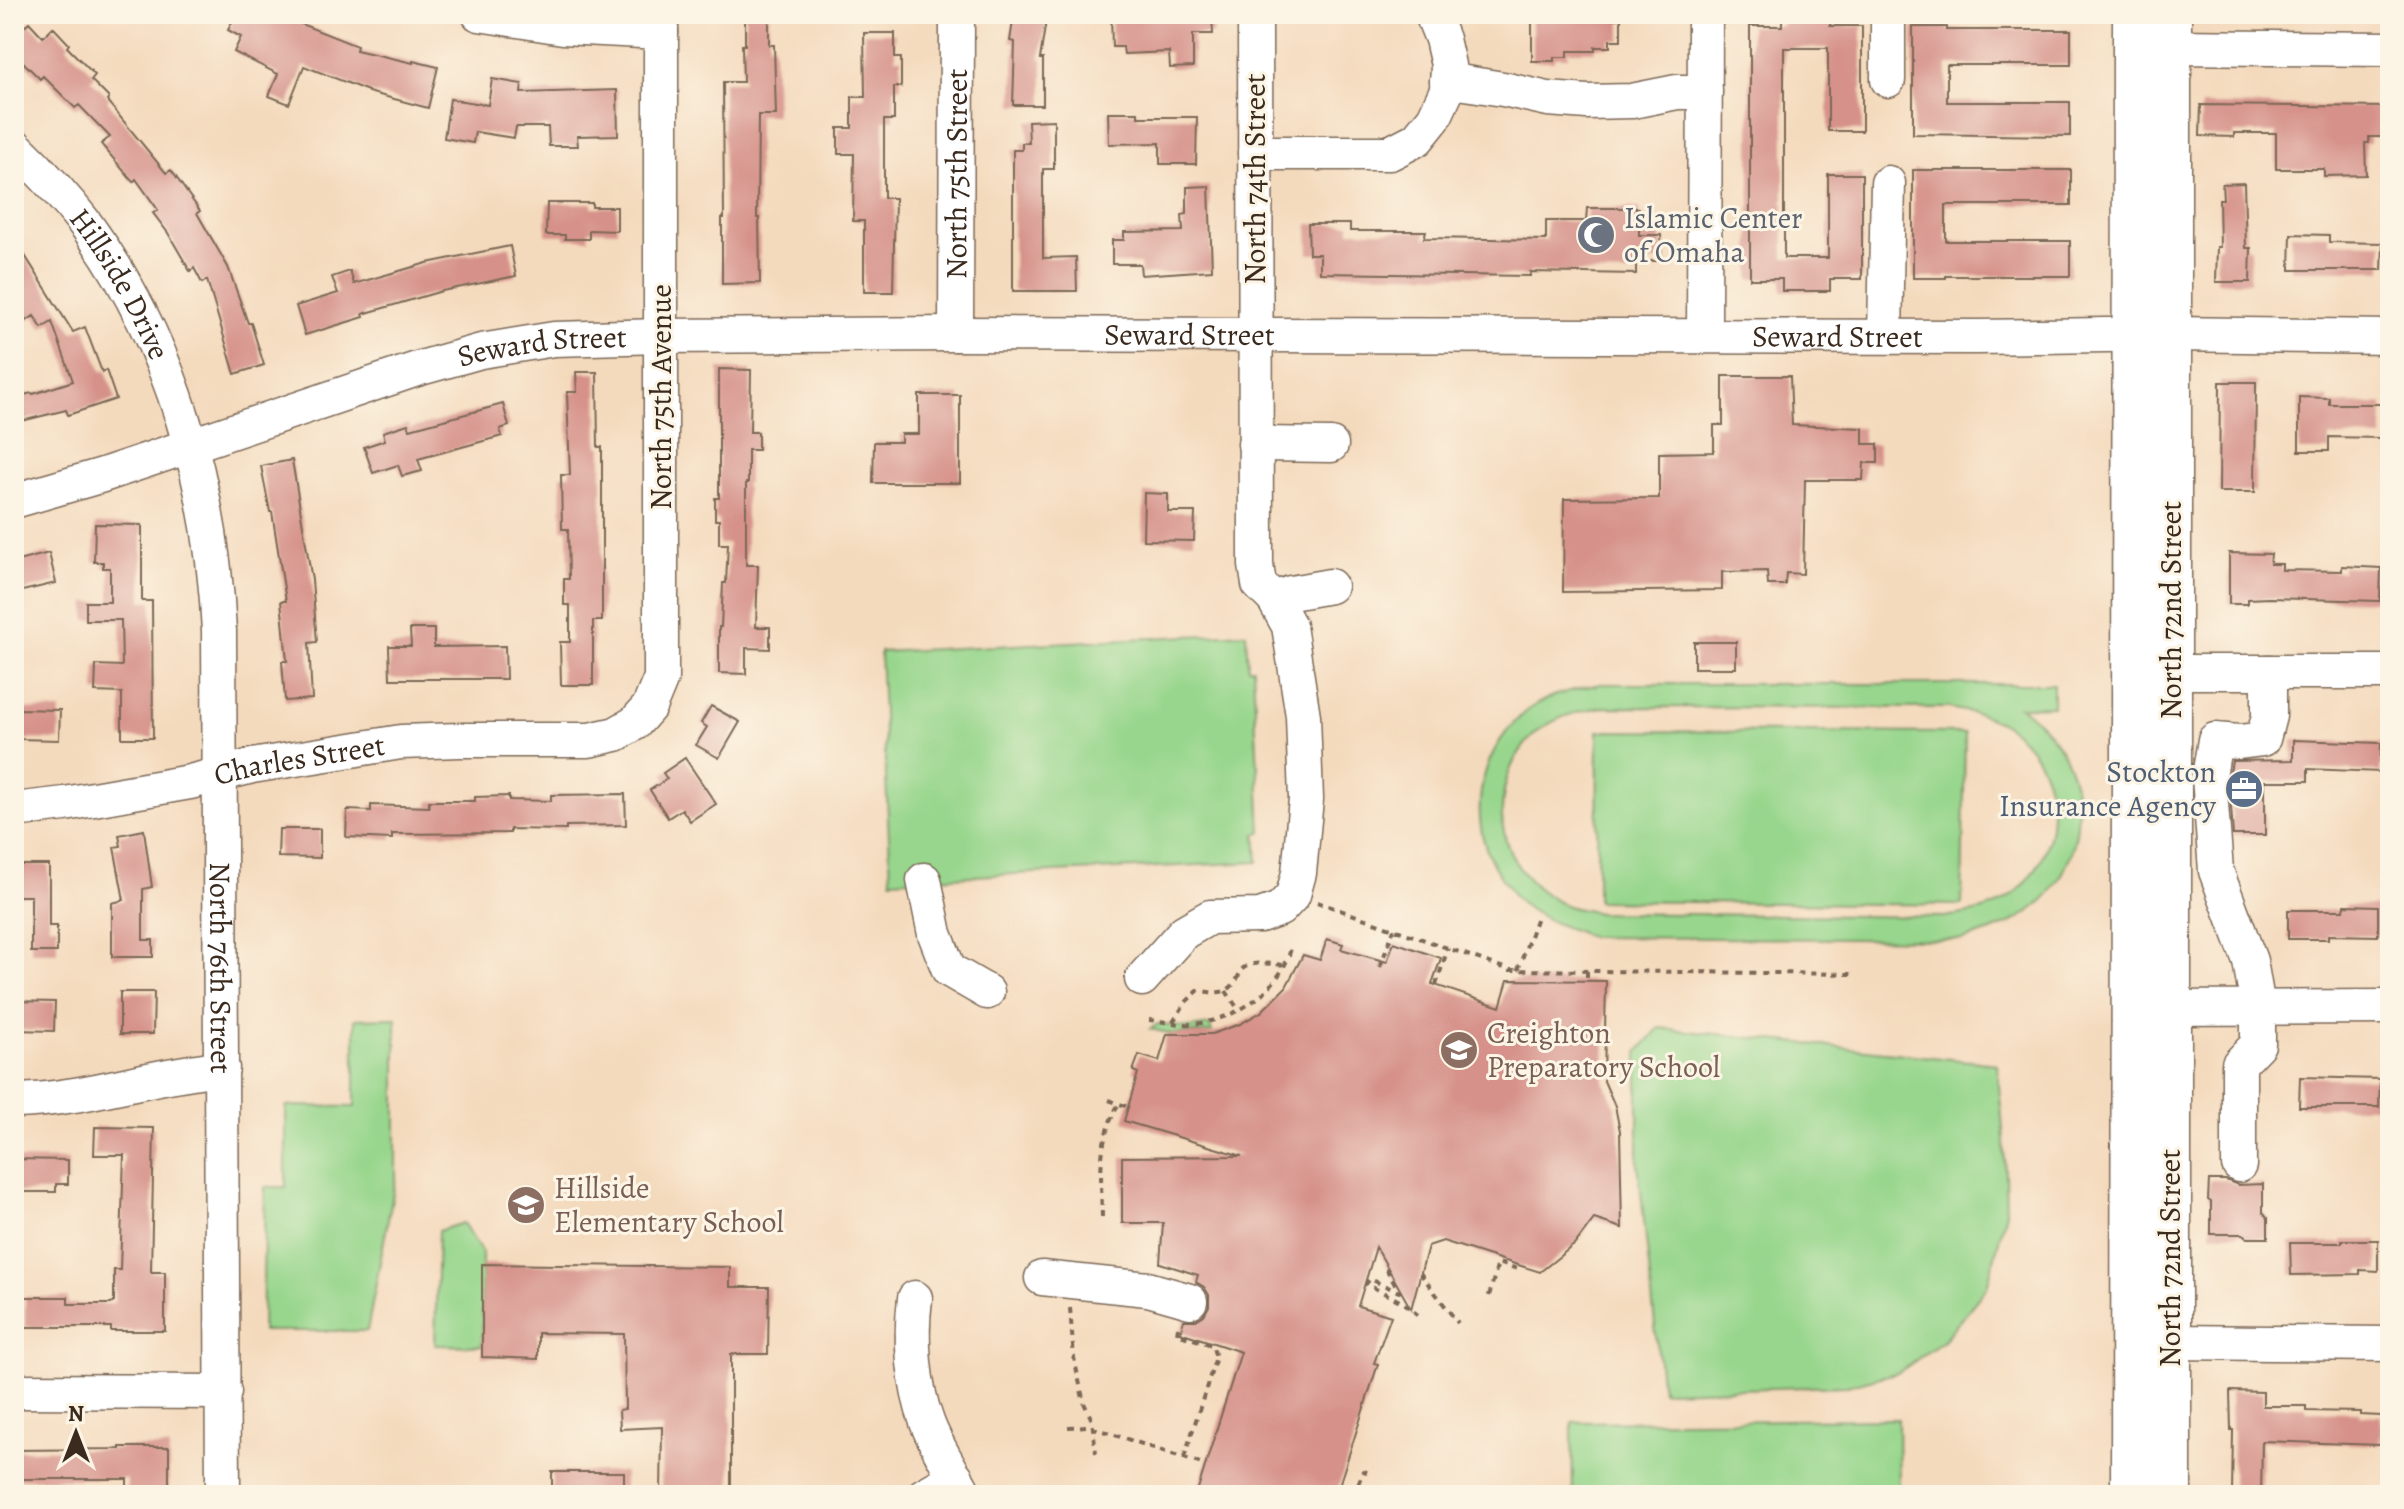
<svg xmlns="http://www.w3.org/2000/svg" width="2404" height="1509" viewBox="0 0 2404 1509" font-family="Alegreya,serif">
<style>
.green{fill:#97d68c;stroke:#698055;stroke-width:2;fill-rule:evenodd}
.building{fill:#d6928a}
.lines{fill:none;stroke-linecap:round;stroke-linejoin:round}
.minor-casing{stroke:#7c6856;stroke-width:37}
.major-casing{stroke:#7c6856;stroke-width:45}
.path{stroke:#7c6856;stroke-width:4;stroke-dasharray:6 6;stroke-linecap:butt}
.minor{stroke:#fff;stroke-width:34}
.major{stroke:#fff;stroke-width:42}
.labels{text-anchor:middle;stroke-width:6;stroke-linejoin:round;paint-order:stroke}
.street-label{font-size:30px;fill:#3b2a1e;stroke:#fcf5e5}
.worship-label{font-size:30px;fill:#5b616d;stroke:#fcf5e5;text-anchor:start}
.service-label{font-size:30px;fill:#4e5e75;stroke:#fcf5e5;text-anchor:end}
.education-label{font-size:30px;fill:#785e54;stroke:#fcf5e5;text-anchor:start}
</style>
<rect width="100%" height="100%" fill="#fcf5e5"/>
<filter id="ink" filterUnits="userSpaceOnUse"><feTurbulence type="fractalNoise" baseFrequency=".0125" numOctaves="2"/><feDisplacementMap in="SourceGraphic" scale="16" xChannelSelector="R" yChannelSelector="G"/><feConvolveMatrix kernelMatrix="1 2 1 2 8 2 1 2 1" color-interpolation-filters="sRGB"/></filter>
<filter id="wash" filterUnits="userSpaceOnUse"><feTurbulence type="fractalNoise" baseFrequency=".006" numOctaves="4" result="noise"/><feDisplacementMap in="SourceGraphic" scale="32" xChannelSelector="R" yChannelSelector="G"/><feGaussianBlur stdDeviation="1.8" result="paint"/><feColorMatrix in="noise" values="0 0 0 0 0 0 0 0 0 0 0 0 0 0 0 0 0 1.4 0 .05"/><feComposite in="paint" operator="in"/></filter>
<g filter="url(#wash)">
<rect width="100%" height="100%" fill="#f4dabd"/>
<path class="green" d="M1246,633l2,35h5l8,165 -5,1 2,28 -367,18 -11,-228z
M1600,684h453v22l-33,1c9,5 16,13 23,20 44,43 45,115 9,163 -22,29 -57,41 -90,50l-370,-3c-26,-9 -50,-17 -72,-35 -6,-5 -10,-12 -15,-19 -40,-53 -31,-122 16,-167 22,-21 51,-26 79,-32zM1603,707l346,1c22,4 45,8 63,22 55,43 53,129 -5,169 -19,13 -42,15 -64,18l-345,-4c-11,-3 -25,-4 -36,-9 -19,-10 -38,-26 -49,-46 -22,-41 -10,-100 27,-128 20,-15 40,-19 63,-23z
M1598,731l367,2 -3,172 -365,-4z
M396,1018v159l-29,154h-105l3,-144h21v-81l69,1v-88z
M1158,1024l32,4 20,-3 2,7 -39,2 -23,-5z
M1659,1028l338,36 7,76 2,72 -19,75 -44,54 -44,31 -52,14 -185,5 -24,-228v-111z
M463,1223l19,30v93l-47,-1 3,-114z
M1898,1419l1,76h-326l-1,-73z"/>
<g id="blocks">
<path class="building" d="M236,14h40l81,32 -1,4 57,13v-2l25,6 -10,41 -60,-16v-1l-64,-25 -15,38 -20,-8 9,-22 -44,-22 7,-15 -13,-7z
M745,14h24v31h5l2,70h-18l-1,103h2l1,65 -38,1v-66h2l-1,-136h20l-1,-37h3z
M1014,14h33l-7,45h3v46h-30l2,-63 -5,-1z
M1111,14h101l1,20h-20v33l-23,1 -1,-16 -45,2 -1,-7h-11z
M1532,14h25v4l64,1v21h-11v7h-15v4h-27v6h-14v4h-22z
M1782,14h48v12h32v105h-34v-83h-44v210h44v-84h34v105h-32v12h-48v-12h-32v-253h32z
M29,22l14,15 10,-10 16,17 -2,3 28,28 -4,5 18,18 -2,3 59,72 5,-3 29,41 -3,2 31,54 20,56h3l13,42 -29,9 -28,-94 -5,3 -8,-15 -4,3 -22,-38 -15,-20 5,-3 -22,-31 -3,3 -32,-38 9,-7 -31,-32 -4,3 -32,-32 -3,3 -26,-26v-17z
M1913,27h34v3h124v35h-124v37h123v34l-157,-2z
M864,33h31v25h6v29h-7v33h-10v78h11l-2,94h-29v-71h-11l1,-67h-16v-26h14v-31h13z
M492,79l30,5 -1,9 96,-3 1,45 -41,1 1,10h-29l-1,-19h-32l-2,11 -39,-6 -2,11 -29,-5 6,-39 38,6z
M2201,105l189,2v30h-21v6h-4l1,32 -42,1v-7h-48v-36h-42v4l-34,-1z
M1108,112h30v5h59l-1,47h-36v-21l-51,1z
M1054,120v49h-11v89l33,-1 1,34h-64v-141h9v-7h7l-1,-22z
M1913,170h158v35h-125v36h124v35h-124v2h-33z
M2244,183l2,65h5l-1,34h-34l1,-35h3l-1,-48h4l-1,-15z
M1209,186l3,84 -71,5 -1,-11h-28v-24h12v-8l59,-1 -1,-16 5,-1v-27z
M547,203h45v4h25v24l-28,-1v9h-24v-4h-19z
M1587,208h52v27h22l1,26h-26v13l-106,-2v4l-210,-3v-19h-11l-1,-30h42v7h76l-2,7 122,2v-19h40z
M2291,234l38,1v7l54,1 -1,27h-92z
M14,238l59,94 12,-5 17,45 4,-2 10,29 -48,16 -2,-5 -52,13v-26l18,-4 1,1 40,-13 -21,-59 -10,6 -8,-12 -20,13z
M510,246l6,30 -74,15 -79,23 1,3 -59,18 -9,-29 42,-13 -6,-16 18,-6 4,13 73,-21z
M719,369l32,1 -1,62h8v18h-10v33h-2v82h12l-2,62h14v22l-24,-1v26l-27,-1v-46h2l2,-44h3l2,-39h-9v-24h-4v-22h4z
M576,372h21l1,75h4v174h-9v64h-32l-1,-43h10v-37h-6v-26h5l-1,-50h-6l-1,-54h9l-3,-83h10z
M1723,376h67l2,49 71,3v16h15v19h-14l-1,17h-58l-2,94 -17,-1 -1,12h-17l-1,-14 -45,1v18l-159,2 1,-93 95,-1v-45l55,-1v-27h9z
M2220,382h36l-1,110h-36z
M919,395h41v88h-87l1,-41h27v-8h18z
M2299,397l30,1v6h54l-1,34 -53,-1v14h-30z
M503,404l6,22 -9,3 2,7 -84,23 4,12 -20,5 -4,-11 -25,8 -9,-26 21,-7 -2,-8 25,-8 2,5z
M292,460l20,120 5,62 -8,1 3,56 -27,2 -3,-40h5l-6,-60h5l-14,-89h-2l-9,-46z
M1144,493l24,1v18h27l-1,29 -51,-1z
M95,524l47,1v76h10l1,137h-31v-45l-27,-1 1,-27 26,1 -1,-46h-35v-18h24v-34h-7v-6h-9z
M49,553l7,30 -42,10v-31z
M2229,553l42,1 -1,10h12v6l60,1v-5l39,2 -1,33 -111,-3 -22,1v5h-18z
M410,629h24v18l71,-1 1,33h-116l-1,-33h22z
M1694,642h42v26h-42z
M711,706l29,16 -21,36 -23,-13 11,-18 -6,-4z
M17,709l43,1 -1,30 -42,-1z
M2293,740l88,3 -1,29 -72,-3v12h-43v54h-32l-4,-57 3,-17 61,-1z
M685,758l31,46 -26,17 -8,-12 -14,9 -18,-28 17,-11 -4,-6z
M625,794l1,31 -60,1v4l-56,-1v4l-118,1v5l-46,-2 1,-27 24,1v-6l58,2v-6h46v-4l34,-1v4l42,1v-6z
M279,829h41v29l-42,-1z
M144,830l8,57 -9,2v51h10v17h-41v-54l12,-3 -10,-53 7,-1 -2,-11z
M14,865h35v61h8v26h-26v-56h-17z
M2345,905l33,1v30l-50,-1v4h-40v-29h56z
M1327,939l16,5 -2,5 46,13 7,-20 47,16 -9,26 68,23 8,-27 98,1 -2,100 11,25 5,25 2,97 -28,-9 -19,25 -35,28 -97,-31 -15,5 -17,63 -35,-62 -18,59 33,10 -17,47 4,1 -42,131h-140l45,-143 -61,-20 4,-12h12l8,-5 5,-9v-11l-5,-8 -8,-5 2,-7 -38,-12 3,-40h-41v-66l120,-1 -118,-35 14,-48 -5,-2 6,-16 20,6 8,-27h45l28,-10 21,-12 25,-25 17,-32 17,5z
M120,992h34l-1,42h-33z
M14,1001l41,1 -1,29 -40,-1z
M2300,1077l80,2 -1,28h-80z
M95,1127l59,1 -3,144h14v59h-54v-4h-86v-30h43v7h43l3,-2v-32h6l4,-115h-30z
M14,1159l54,1v24h-12v8h-42z
M2209,1180h17l12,5 25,-1v28l5,6v20h-21l-4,-4h-32v-32l-3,-2z
M2342,1240h36v31l-18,-1v4l-69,1 -1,-32h52z
M482,1264l248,3v20h39l-1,67h-37v141h-70l1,-68 -42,2 -1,-19 6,-1 -1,-75 -86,-1v26l-56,-2z
M2230,1391l33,1v14h43v5l54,1v3l21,1 -1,29 -118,-4 -1,54h-29l1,-65h-2z
M120,1447h49v48l-42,-1v-15h-113v-29l106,-1z
M552,1472h72v23h-72z"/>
</g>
</g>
<g filter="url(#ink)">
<use href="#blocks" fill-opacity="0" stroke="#7c6856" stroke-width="2"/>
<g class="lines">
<defs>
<g id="minor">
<path d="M479,14l84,13 98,5"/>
<path d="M2169,47l221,2"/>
<path d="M1447,80l56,9 45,10 39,3 45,-1 45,-9h28"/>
<path d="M1888,80v-66"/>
<path id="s1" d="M14,145c26,25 51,52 73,81 86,118 125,261 132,405l4,864"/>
<path d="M1255,153h135l27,-14 17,-21 13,-28 1,-25 -6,-26 -10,-25"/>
<path id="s2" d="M956,334l1,-320"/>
<path d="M1704,336l1,-322"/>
<path d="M1885,336l3,-153"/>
<path d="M1255,444l76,1"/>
<path id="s3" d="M14,501l89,-26 314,-106 64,-18 73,-12 107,-3 295,-2 1022,3 193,-3 219,3"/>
<path d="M1274,599l17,-6 39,-7"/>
<path d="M2171,672h219"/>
<path id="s4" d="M14,810l51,-6 125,-22 62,-16 149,-24 59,-2h129l27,-6 19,-11 14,-16 12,-29v-664"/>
<path d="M924,880l11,54 14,36 38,22"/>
<path d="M1142,979l42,-47 26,-15 50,-1 20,-7 13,-14 6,-22 7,-74 -3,-83 -14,-90 -15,-27 -15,-15 -3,-19 -1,-551"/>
<path d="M2146,1008l244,-1"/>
<path d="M14,1101c71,-1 138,-27 208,-33"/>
<path d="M2239,1165v-101l19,-20v-37l-8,-46 -34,-90 -7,-94 6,-37 24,2 24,-3 6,-23v-44"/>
<path d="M1042,1278l106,11 42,12"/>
<path d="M915,1298c-5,41 -2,86 12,124 9,25 26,50 38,73"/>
<path d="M2170,1342l220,2"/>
<path d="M14,1391l210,1"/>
<path d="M924,1495l32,-18"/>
</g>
<path id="major" d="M2132,1495l2,-1481
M2170,1495v-1481"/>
</defs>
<use href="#minor" class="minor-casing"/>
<use href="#major" class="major-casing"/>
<path class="path" d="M1317,902l193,68 345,4
M1380,967l14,-38
M1518,970l20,-56
M1587,971v10
M1436,985l12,-37
M1226,991l12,18
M1149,1020c14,1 29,5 43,4 44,-3 91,-35 100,-80
M1173,1022l13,-20 13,-12c16,4 31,5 39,-13 3,-6 1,-6 7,-10 11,-6 27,-3 39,-2
M1109,1100l19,7
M1102,1217c-1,-39 -5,-78 17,-113
M1388,1269l-1,1 12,22 -29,-13 -4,5 36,18 16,13
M1420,1273l38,50
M1489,1296l9,-33 20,6 1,-4
M1070,1308l4,50 10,45 8,17 4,33
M1178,1327l-1,7 35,11 4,12 -32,101
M1068,1427l20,-1 117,39
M1354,1495l9,-24 7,2"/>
<use href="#minor" class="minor"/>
<use href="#major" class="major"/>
</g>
</g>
<defs>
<symbol id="mosque-disc" viewBox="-11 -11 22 22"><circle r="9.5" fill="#6b7280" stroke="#fcf5e5"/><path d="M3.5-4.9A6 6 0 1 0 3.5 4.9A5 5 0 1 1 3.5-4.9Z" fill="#fff"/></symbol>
<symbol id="office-disc" viewBox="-11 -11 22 22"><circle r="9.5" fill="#5c6f8a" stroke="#fcf5e5"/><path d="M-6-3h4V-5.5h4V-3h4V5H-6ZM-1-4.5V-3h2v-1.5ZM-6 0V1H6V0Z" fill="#fff"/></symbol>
<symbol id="school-disc" viewBox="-11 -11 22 22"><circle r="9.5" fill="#8d6e63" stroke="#fcf5e5"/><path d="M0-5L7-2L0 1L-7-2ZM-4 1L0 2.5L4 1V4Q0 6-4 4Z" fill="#fff"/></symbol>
</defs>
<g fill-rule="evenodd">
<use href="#mosque-disc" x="1574" y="213" width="44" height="44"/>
<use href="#office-disc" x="2222" y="767" width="44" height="44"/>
<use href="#school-disc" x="1437" y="1028" width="44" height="44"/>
<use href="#school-disc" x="504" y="1183" width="44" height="44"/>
</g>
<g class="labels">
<g class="street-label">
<text dy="10" stroke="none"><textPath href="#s2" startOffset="160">North 75th Street</textPath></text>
<text transform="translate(1255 179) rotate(-90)" y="10">North 74th Street</text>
<text dy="10" stroke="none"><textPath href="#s1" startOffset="176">Hillside Drive</textPath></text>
<text dy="10" stroke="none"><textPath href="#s3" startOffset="1200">Seward Street</textPath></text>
<text dy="10" stroke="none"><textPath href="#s3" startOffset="1848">Seward Street</textPath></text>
<text dy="10" stroke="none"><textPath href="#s3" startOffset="552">Seward Street</textPath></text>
<text transform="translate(661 397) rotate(-90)" y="10">North 75th Avenue</text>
<text transform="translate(2171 610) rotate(-90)" y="10">North 72nd Street</text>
<text dy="10" stroke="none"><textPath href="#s4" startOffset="290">Charles Street</textPath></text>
<text dy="10" stroke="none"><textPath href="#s1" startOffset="878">North 76th Street</textPath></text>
<text transform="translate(2170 1258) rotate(-90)" y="10">North 72nd Street</text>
</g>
<g class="worship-label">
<text x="1624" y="228">Islamic Center<tspan x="1624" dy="34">of Omaha</tspan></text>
</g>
<g class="service-label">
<text x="2216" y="782">Stockton<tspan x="2216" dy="34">Insurance Agency</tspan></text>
</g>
<g class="education-label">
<text x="1487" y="1043">Creighton<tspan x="1487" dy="34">Preparatory School</tspan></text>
<text x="554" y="1198">Hillside<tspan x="554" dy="34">Elementary School</tspan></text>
</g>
</g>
<rect width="2404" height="1509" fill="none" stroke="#fcf5e5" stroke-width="48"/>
<g transform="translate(76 1433)" stroke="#fcf5e5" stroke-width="6" paint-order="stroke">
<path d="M0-6L14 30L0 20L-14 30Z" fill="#3b2a1e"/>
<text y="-12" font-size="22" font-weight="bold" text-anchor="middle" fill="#3b2a1e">N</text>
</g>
</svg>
